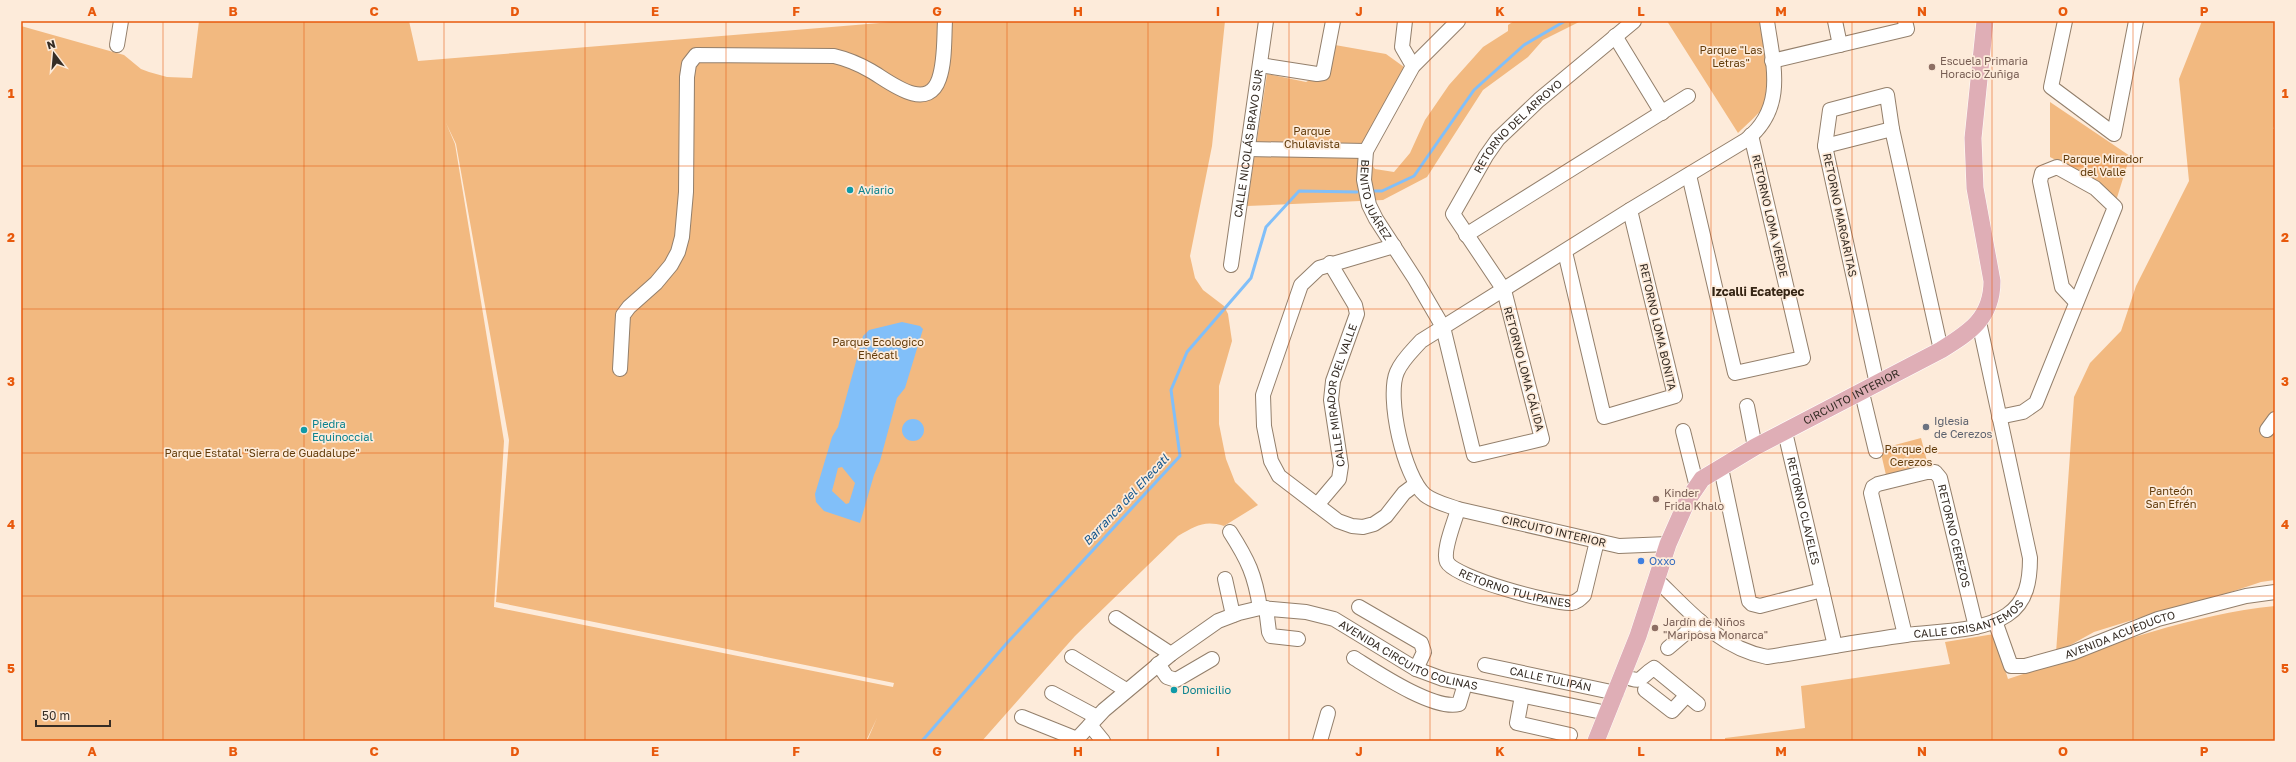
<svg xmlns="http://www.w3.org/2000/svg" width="2296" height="762" viewBox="0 0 2296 762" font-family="'Golos Text',sans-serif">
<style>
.green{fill:#f2b980;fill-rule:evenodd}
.water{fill:#81bff9;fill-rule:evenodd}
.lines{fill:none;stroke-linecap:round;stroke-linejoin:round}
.stream{stroke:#81bff9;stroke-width:3}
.minor-casing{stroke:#937f6b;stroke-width:16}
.major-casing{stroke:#fff;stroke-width:18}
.minor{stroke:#fff;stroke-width:14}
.major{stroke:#dfaeb6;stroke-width:17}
.grid{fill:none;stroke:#e8590c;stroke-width:1;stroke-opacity:0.55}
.education-dot{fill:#8d6e63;stroke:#fdebda;stroke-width:1.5}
.culture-dot{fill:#0f9aa8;stroke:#fdebda;stroke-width:1.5}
.worship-dot{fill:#6b7280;stroke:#fdebda;stroke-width:1.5}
.shop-dot{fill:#3f7fe0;stroke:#fdebda;stroke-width:1.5}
.labels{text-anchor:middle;stroke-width:3.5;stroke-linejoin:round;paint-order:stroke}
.park-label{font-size:11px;fill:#633c0b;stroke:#fdebda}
.education-label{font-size:11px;fill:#785e54;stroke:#fdebda;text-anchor:start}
.street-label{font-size:11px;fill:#362d25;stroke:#fdebda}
.culture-label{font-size:11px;fill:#0d838f;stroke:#fdebda;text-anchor:start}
.worship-label{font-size:11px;fill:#5b616d;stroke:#fdebda;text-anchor:start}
.shop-label{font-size:11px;fill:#366cbe;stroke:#fdebda;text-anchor:start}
.neighbourhood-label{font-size:12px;font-weight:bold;fill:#362514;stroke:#fdebda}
.water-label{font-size:12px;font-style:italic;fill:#14578d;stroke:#fdebda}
.neatline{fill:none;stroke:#e8590c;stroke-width:1.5}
.grid-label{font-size:13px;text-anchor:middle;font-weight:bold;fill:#e8590c}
</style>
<rect width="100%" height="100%" fill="#fdebda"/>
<path class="green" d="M199,21h210l9,40 486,-40h321l-13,125 -22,110 5,22 8,12 21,16 4,8 4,27 -13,45v38l7,35 9,23 23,23 -34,21c-20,-6 -28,0 -46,10l-103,100 -93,105h-115l10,-23 -11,23h-845v-715l103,29 17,14 8,3 18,5 25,1zM446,123l10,21 53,296 -13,162 398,81 -1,4 -399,-80 10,-166 -49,-297z
M1514,21h67l-38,19 -15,17 -45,33 -56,87 -44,23 -136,6 20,-132 39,8 23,-12 6,-25 51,9 18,13 -41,85 12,17 19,3 16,-19 15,-33 24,-35 34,-38 25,-16v-6z
M1667,21h92c5,22 13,52 10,74 -2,13 -22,29 -31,38z
M2202,21h73v102l-2,6h2v451l-14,2 -57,19 -65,17 -45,14 -38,21 18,-256 16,-34 31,-32 15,-45 53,-105 -10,-102z
M2050,102l80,54 -15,48 -46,-37 -19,-10z
M1921,438l7,27 -42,10 -6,-26z
M2275,606v135h-550v-3l80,-10 -4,-42 149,-22 -5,-22 49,-8 14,45c87,-28 176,-64 267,-73z"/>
<path class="water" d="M902,322l18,4 3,3 -18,59 -8,10 -17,63 -6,14 -14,48 -36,-12 -8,-9 -1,-8 17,-57 6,-10 25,-91 6,-6zM842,467l13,16 -6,20 -3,1 -14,-13 6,-23z
M902 430a11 11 0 1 1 22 0a11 11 0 1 1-22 0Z"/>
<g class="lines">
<path class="stream" d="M1374,191h8l32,-15 60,-86 50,-45 41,-24
M922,741l85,-98 173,-187 -9,-66 16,-38 64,-74 15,-51 33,-36 58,1"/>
<defs>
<g id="minor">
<path d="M1405,21l-3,26 11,19"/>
<path id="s1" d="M1458,21l-45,45 -47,85 -2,29 5,25 7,14 39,60 28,48 31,128 68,-16 -38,-149 -51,-76 33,-58 12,-17 41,-39 95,-79"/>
<path d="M1835,21l5,24"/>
<path d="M2065,21l-14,66 63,47 22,-113"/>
<path d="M1615,36l47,77"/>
<path d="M117,45l4,-24"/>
<path d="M1772,61l135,-32 -2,-8"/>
<path d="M1260,65l57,9 6,-1 10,-52"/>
<path d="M1825,146l67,-17"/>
<path d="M1248,149l118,2"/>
<path d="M1689,175l46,198 68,-15 -52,-223"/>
<path d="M1466,235l222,-139"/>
<path d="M1394,246l-75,22 -18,17 -38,110 1,31 7,35 8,15 59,45 14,5 11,1 11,-3 12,-8 18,-23 12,-9"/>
<path d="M1565,252l39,165 71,-21 -45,-186"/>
<path id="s2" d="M1231,265l35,-244"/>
<path d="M620,369l3,-54 6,-8 27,-24 15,-18 7,-13 4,-15 4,-45 1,-115 2,-13 7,-9 138,1c13,3 25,8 37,15 16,9 56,43 68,8 6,-17 5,-39 6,-58"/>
<path d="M1877,384l-52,-238 5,-36 57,-15 5,34 49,221"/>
<path d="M1862,393l14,58"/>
<path d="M1747,406l8,41"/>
<path d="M1999,417l24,-5 13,-9 79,-196 -20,-19 -38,-21 -15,6 -2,8 22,106 14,15"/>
<path d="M2267,430l8,-11"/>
<path d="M1683,431l14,56"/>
<path id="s3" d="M1785,432l50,214"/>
<path d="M1721,468l28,133 3,3 8,2 62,-16"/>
<path id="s4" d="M1317,505l22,-26 2,-13 -10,-66 2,-19 24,-67 -2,-9 -25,-42"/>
<path id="s5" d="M1458,509c-3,12 -16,42 -11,53 8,16 106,42 124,41 6,-1 9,-4 13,-8l13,-54"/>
<path d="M1230,532c18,28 25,43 30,76"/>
<path d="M1668,544l-49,2 -161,-37c-11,-4 -24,-7 -33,-14 -21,-18 -39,-98 -28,-123 5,-12 15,-21 24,-31l209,-131 116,-70c41,-32 27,-76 21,-119"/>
<path d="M1225,579l8,36"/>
<path id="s6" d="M1657,580c33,32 63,68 110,77 47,-7 93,-16 139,-22 30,-4 76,-3 101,-20 20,-13 23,-35 23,-57l-51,-236"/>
<path d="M1359,607l62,36 3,9 -8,17"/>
<path d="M1266,608l3,24 2,4 27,3"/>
<path d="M1116,618l55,36"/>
<path id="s7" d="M1995,621l16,45h14l47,-13 86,-34 88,-23 29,-4"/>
<path id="s8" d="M1905,635l-34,-142 2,-6 5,-3 49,-12h8l5,6 36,149"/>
<path d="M1668,648l32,-27"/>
<path d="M1072,657l54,33"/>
<path d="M1354,658c21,13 80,53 105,46l6,-20"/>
<path d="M1158,664l9,13 9,3 36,-21"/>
<path id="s9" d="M1485,665l131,28"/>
<path d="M1623,676c21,8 15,2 31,-8l44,36"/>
<path d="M1645,690l27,21 15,-16"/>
<path d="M1052,693l45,24"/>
<path d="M1522,696l-5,27 53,12"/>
<path d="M1022,717l55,22"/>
<path d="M1090,725l13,16"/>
<path id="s10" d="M1075,741l29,-31 67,-56 47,-33 21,-8 21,-5 46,4 28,7 82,50 27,10 164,34"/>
<path d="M1320,741l8,-28"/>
</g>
<g id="major">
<path id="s11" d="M1596,741l42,-105 30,-92 19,-43 15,-22 53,-32 186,-97c29,-18 51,-32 51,-69l-17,-93 -2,-50 12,-117"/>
</g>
</defs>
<use href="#minor" class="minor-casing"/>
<use href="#major" class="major-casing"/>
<use href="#minor" class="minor"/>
<use href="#major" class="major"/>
</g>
<path class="grid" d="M163,21v720M304,21v720M444,21v720M585,21v720M726,21v720M866,21v720M1007,21v720M1148,21v720M1289,21v720M1430,21v720M1570,21v720M1711,21v720M1852,21v720M1992,21v720M2133,21v720M21,166h2254M21,309h2254M21,453h2254M21,596h2254"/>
<g class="education-dot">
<circle cx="1932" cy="67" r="4"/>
<circle cx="1656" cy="499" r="4"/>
<circle cx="1655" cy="628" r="4"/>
</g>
<g class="culture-dot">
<circle cx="850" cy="190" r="4"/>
<circle cx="304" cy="430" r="4"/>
<circle cx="1174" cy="690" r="4"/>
</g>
<circle class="worship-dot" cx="1926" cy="427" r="4"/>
<circle class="shop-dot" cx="1641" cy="561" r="4"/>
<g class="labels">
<g class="park-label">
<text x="1731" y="54">Parque "Las<tspan x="1731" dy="13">Letras"</tspan></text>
<text x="1312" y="135">Parque<tspan x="1312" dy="13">Chulavista</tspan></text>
<text x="2103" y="163">Parque Mirador<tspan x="2103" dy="13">del Valle</tspan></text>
<text x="878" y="346">Parque Ecologico<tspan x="878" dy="13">Ehécatl</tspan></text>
<text x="1911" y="453">Parque de<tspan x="1911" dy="13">Cerezos</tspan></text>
<text x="262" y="457">Parque Estatal "Sierra de Guadalupe"</text>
<text x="2171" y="495">Panteón<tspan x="2171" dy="13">San Efrén</tspan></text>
</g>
<g class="education-label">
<text x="1940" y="65">Escuela Primaria<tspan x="1940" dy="13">Horacio Zuñiga</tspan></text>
<text x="1664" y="497">Kinder<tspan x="1664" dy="13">Frida Khalo</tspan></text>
<text x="1663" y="626">Jardín de Niños<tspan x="1663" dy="13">"Mariposa Monarca"</tspan></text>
</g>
<g class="street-label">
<text dy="4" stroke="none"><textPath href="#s1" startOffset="915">RETORNO DEL ARROYO</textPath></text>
<text dy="4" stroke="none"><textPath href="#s2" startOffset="123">CALLE NICOLÁS BRAVO SUR</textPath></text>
<text dy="4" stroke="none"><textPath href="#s1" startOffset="212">BENITO JUÁREZ</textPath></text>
<text transform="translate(1840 215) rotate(78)" y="4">RETORNO MARGARITAS</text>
<text transform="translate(1770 216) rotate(77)" y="4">RETORNO LOMA VERDE</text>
<text transform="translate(1658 327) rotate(77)" y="4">RETORNO LOMA BONITA</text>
<text transform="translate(1524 369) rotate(75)" y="4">RETORNO LOMA CÁLIDA</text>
<text dy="4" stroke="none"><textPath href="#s4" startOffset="120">CALLE MIRADOR DEL VALLE</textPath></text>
<text dy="4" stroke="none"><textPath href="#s11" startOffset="454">CIRCUITO INTERIOR</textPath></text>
<text dy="4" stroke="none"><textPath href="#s3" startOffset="81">RETORNO CLAVELES</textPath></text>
<text transform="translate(1554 531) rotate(13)" y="4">CIRCUITO INTERIOR</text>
<text dy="4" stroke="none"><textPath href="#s8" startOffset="284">RETORNO CEREZOS</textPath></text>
<text dy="4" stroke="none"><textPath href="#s5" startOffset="129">RETORNO TULIPANES</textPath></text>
<text dy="4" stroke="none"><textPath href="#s6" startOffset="343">CALLE CRISANTEMOS</textPath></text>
<text dy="4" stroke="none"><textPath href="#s7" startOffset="162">AVENIDA ACUEDUCTO</textPath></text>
<text dy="4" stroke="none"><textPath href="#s10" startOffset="390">AVENIDA CIRCUITO COLINAS</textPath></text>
<text dy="4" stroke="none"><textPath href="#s9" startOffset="67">CALLE TULIPÁN</textPath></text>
</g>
<g class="culture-label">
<text x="858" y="194">Aviario</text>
<text x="312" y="428">Piedra<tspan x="312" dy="13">Equinoccial</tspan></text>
<text x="1182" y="694">Domicilio</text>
</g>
<g class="worship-label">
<text x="1934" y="425">Iglesia<tspan x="1934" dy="13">de Cerezos</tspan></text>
</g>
<g class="shop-label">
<text x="1649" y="565">Oxxo</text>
</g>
<g class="neighbourhood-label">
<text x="1758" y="296">Izcalli Ecatepec</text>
</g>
<g class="water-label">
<text transform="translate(1126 500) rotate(-47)" y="4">Barranca del Ehecatl</text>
</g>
</g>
<rect width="2296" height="762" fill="none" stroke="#fdebda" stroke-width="44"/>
<g transform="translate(54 54) rotate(344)" stroke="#fdebda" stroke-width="3" paint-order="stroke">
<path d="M0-3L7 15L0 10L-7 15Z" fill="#362d25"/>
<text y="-6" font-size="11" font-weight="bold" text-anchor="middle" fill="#362d25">N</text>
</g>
<path d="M36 720v6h74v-6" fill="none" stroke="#362d25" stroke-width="2"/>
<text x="42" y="720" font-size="12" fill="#362d25" stroke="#fdebda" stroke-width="3" paint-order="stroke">50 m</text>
<rect x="22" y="22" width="2252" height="718" class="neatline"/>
<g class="grid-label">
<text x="92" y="16">A</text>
<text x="233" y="16">B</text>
<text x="374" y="16">C</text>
<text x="515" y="16">D</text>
<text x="655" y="16">E</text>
<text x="796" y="16">F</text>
<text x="937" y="16">G</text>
<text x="1078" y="16">H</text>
<text x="1218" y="16">I</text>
<text x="1359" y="16">J</text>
<text x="1500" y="16">K</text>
<text x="1641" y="16">L</text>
<text x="1781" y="16">M</text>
<text x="1922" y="16">N</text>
<text x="2063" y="16">O</text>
<text x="2204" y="16">P</text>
<text x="11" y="98">1</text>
<text x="2285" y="98">1</text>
<text x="11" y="242">2</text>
<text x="2285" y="242">2</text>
<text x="11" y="386">3</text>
<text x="2285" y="386">3</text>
<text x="11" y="529">4</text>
<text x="2285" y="529">4</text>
<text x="11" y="673">5</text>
<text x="2285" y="673">5</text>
<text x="92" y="756">A</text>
<text x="233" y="756">B</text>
<text x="374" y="756">C</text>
<text x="515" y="756">D</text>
<text x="655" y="756">E</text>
<text x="796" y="756">F</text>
<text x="937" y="756">G</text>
<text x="1078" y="756">H</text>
<text x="1218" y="756">I</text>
<text x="1359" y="756">J</text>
<text x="1500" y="756">K</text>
<text x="1641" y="756">L</text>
<text x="1781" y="756">M</text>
<text x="1922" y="756">N</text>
<text x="2063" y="756">O</text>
<text x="2204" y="756">P</text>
</g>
</svg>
